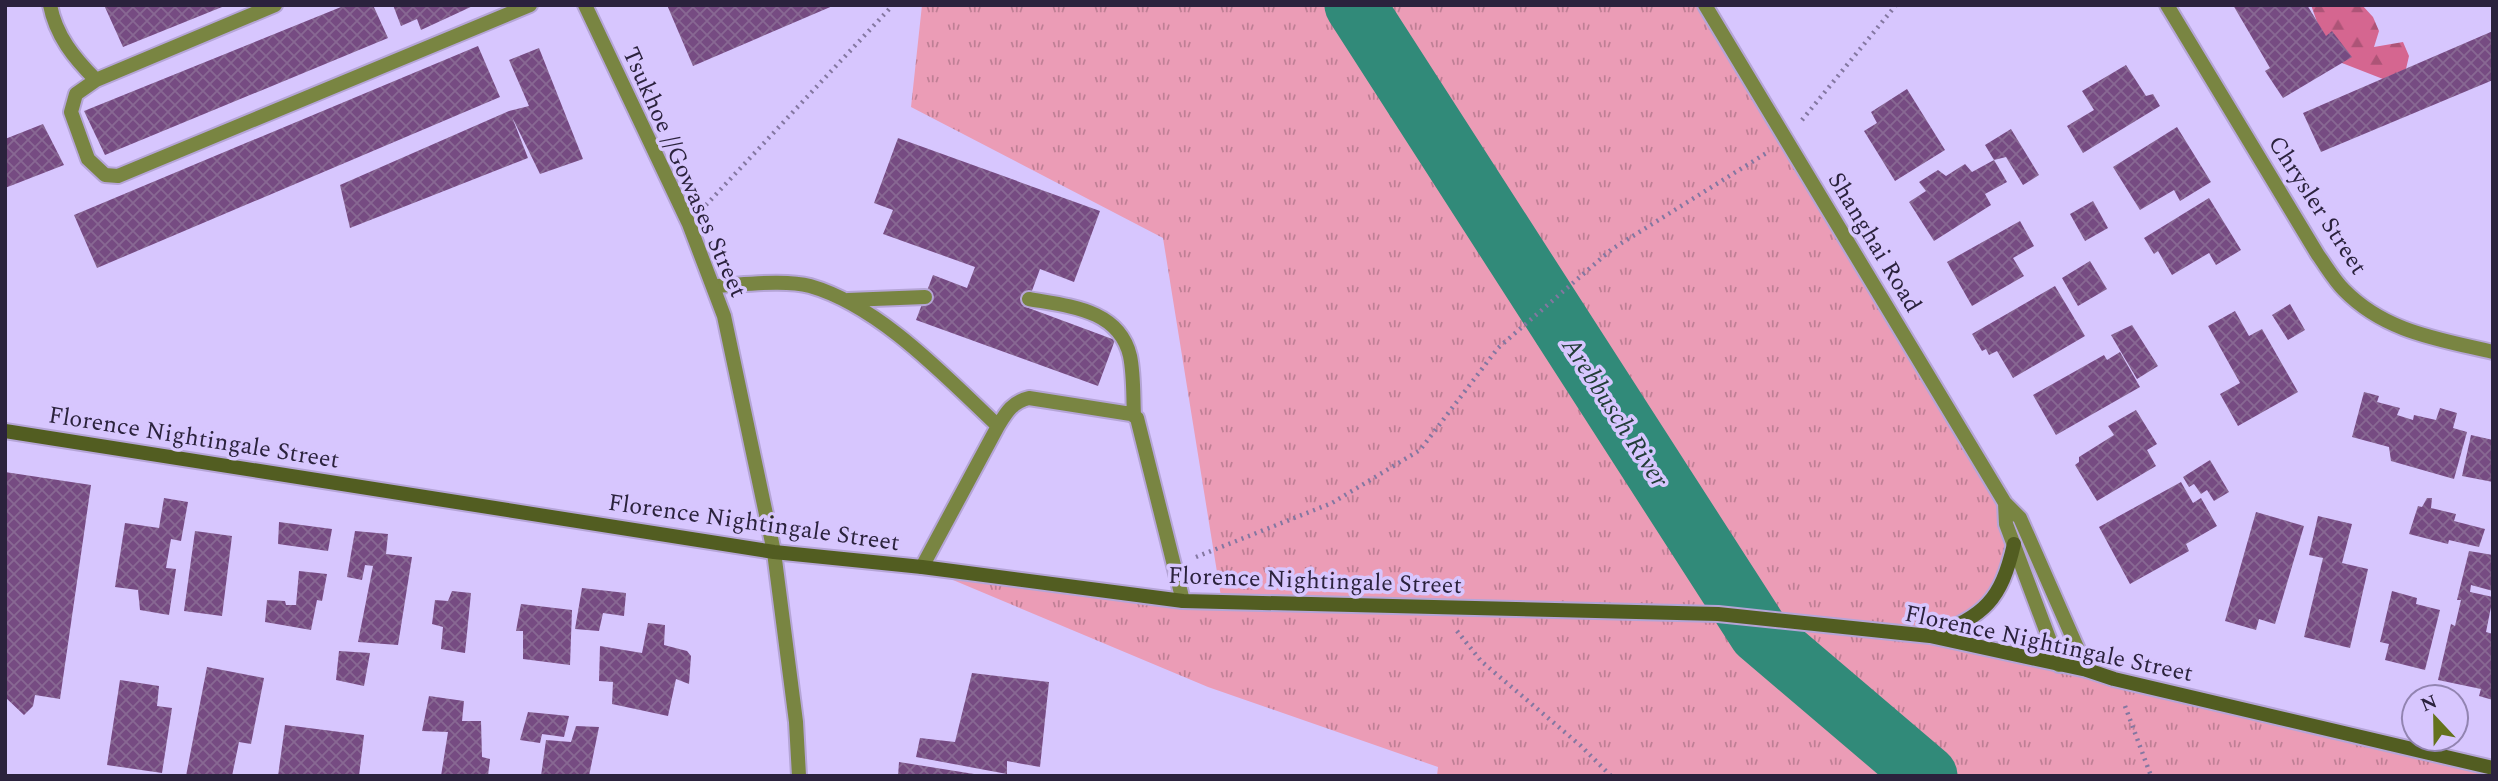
<svg xmlns="http://www.w3.org/2000/svg" width="2498" height="781" viewBox="0 0 2498 781" font-family="Spectral,serif">
<style>
.grass{fill:url(#grass-tufts)}
.forest{fill:url(#forest-firs)}
.lines{fill:none;stroke-linecap:round;stroke-linejoin:round}
.river{stroke:#318a79;stroke-width:61}
.building{fill:url(#building-cross-hatch)}
.service-casing{stroke:#b5a5d7;stroke-width:18}
.minor-casing{stroke:#b5a5d7;stroke-width:18}
.tertiary-casing{stroke:#b5a5d7;stroke-width:18}
.secondary-casing{stroke:#b5a5d7;stroke-width:18}
.path{stroke:#8477a1;stroke-width:4.5;stroke-dasharray:2 5;stroke-linecap:butt}
.service{stroke:#798542;stroke-width:14}
.minor{stroke:#798542;stroke-width:14}
.tertiary{stroke:#798542;stroke-width:14}
.secondary{stroke:#525d21;stroke-width:14}
.labels{text-anchor:middle;stroke-width:7;stroke-linejoin:round;paint-order:stroke}
.street-label{font-size:24px;fill:#2b223d;stroke:#d7c6fe}
.water-label{font-size:26px;font-style:italic;fill:#223d37;stroke:#d7c6fe}
</style>
<defs>
<pattern id="grass-tufts" width="24" height="20" patternUnits="userSpaceOnUse" patternTransform="scale(1.75)"><rect width="24" height="20" fill="#eb9cb6"/><path d="M3 7l-1-3M5 7V3M7 7l1-3M15 17l-1-3M17 17v-4M19 17l1-3" fill="none" stroke="#bf7f95"/></pattern>
<pattern id="forest-firs" width="22" height="20" patternUnits="userSpaceOnUse" patternTransform="scale(1.75)"><rect width="22" height="20" fill="#d56690"/><path d="M5 1l3.5 6h-7zM16 11l3.5 6h-7z" fill="#ad5477"/></pattern>
<pattern id="building-cross-hatch" width="8" height="8" patternUnits="userSpaceOnUse" patternTransform="scale(1.75)"><rect width="8" height="8" fill="#764b82"/><path d="M0 0l8 8M0 8l8-8" fill="none" stroke="#886893"/></pattern>
</defs>
<rect width="100%" height="100%" fill="#d7c6fe"/>
<path class="grass" d="M922,5h783l300,498 9,41 -17,49 -65,43 561,132v8h-1056l1,-9 -230,-80 -286,-120 300,36 -59,-365 -252,-131z"/>
<path class="forest" d="M2311,5h51l11,12 6,14 -5,16 29,-5 6,14 -3,13 -23,10 -41,-16 -25,-41z"/>
<g class="lines">
<path class="river" d="M1355,5l404,628 168,143"/>
</g>
<path class="building" d="M104,5h123l-104,42z
M346,5h27l15,33 -283,117 -21,-44z
M393,5h82l-54,25 -4,-11 -16,7z
M667,5h168l-142,61z
M2233,5h74l19,31 6,-5 20,26 -69,41 -18,-27 5,-3z
M2493,31v49l-172,72 -18,-39z
M478,46l22,51 -403,171 -23,-53z
M539,48l44,111 -43,15 -28,-57 16,41 -178,70 -10,-43 169,-74 20,-5 -20,-46z
M2126,65l20,31 7,-2 7,12 -77,47 -16,-27 27,-16 -12,-19z
M1907,89l38,61 -50,31 -31,-50 13,-8 -6,-11z
M43,124l21,41 -59,23v-49z
M2177,127l34,55 -31,19 -6,-11 -34,20 -27,-43z
M2011,129l28,46 -16,10 -17,-28 -12,3 -9,-15z
M898,138l202,73 -26,71 -34,-13 -14,38 89,33 -17,46 -182,-66 17,-45 34,13 8,-21 -92,-33 10,-24 -19,-7z
M1994,160l13,22 -22,12 6,11 -57,36 -25,-39 17,-11 -7,-9 19,-12 8,6 19,-12 7,8z
M2209,198l32,52 -25,15 -7,-12 -37,22 -14,-24 -4,3 -10,-16z
M2093,201l15,27 -23,13 -15,-27z
M2020,221l14,25 -21,12 11,18 -52,30 -25,-44z
M2090,261l17,28 -29,17 -16,-28z
M2055,286l30,50 -72,42 -16,-27 -8,4 -3,-6 -4,2 -10,-17z
M2290,304l15,26 -17,10 -16,-25z
M2235,311l14,25 13,-7 36,63 -60,34 -18,-32 20,-11 -32,-57z
M2132,325l26,41 -21,13 -26,-44z
M2120,352l20,35 -84,48 -23,-40 71,-40 3,5z
M2364,392l15,4 -2,6 23,6 -3,7 16,5 1,-5 22,5 4,-12 17,5 -4,15 14,4 -13,47 -63,-18 -2,-14 -37,-10z
M2136,410l21,34 -10,6 9,16 -59,35 -22,-36 4,-3v-5l35,-22 -6,-9z
M2471,435l22,5v42l-31,-6z
M2210,460l19,32 -15,9 -7,-11 -6,4 -7,-10 -5,3 -6,-10z
M5,472l86,13 -31,214 -25,-4 -2,11 -9,9 -19,-18z
M2181,482l12,21 8,-5 16,28 -31,18 3,7 -59,33 -31,-57z
M164,498l24,4 -7,39 -10,-2 -5,29 10,1 -7,46 -29,-5 -2,-20 -23,-3 10,-64 34,5z
M2427,498h5l-1,10 25,6 -2,7 31,8 -6,18 -30,-7 -1,4 -39,-10 9,-28 4,1z
M2256,512l48,14 -29,98 -16,-5 -3,11 -31,-9z
M2318,516l34,8 -10,39 26,6 -18,79 -46,-11 19,-79 -14,-3z
M279,522l53,7 -4,22 -50,-7z
M195,531l37,5 -10,80 -38,-5z
M355,531l33,3 -2,20 26,3 -14,88 -40,-3 15,-76 -8,-1 -3,15 -15,-3z
M2469,551l24,4v36l-22,-6 -1,7 23,5 -7,35 7,2v66l-14,-4 2,-7 -43,-9 13,-56 4,2 6,-26h-4z
M299,571l28,3 -5,27 -5,-1 -6,30 -46,-8 2,-22 18,1 1,4h10z
M582,588l44,5 -2,23 -21,-3 -4,18 -24,-2z
M452,591l19,2 -6,60 -24,-4 2,-22 -11,-3 3,-24 13,1z
M2392,591l25,7 -1,6 24,6 -15,60 -40,-10 4,-16 -9,-2z
M521,604l51,6 -2,55 -47,-6v-28h-7z
M648,623l17,2 -1,20 23,6 4,5 -2,28 -13,-5 -8,37 -56,-12 1,-22 -14,-1 1,-35 42,7z
M339,651l31,2 -6,33 -28,-6z
M207,667l57,11 -13,66 -12,-2 -7,34h-46z
M972,673l77,9 -9,85 -33,-6v13l-91,-17 4,-19 35,4z
M120,680l39,6 -2,20 15,2 -10,65 -55,-8z
M429,696l35,5 -2,20h19l1,36 8,2 -2,17h-47l7,-44 -26,-1z
M528,712l41,4 -5,21 -22,-3 -2,9 -20,-3z
M285,725l79,10 -5,41h-81z
M576,726l23,1 -10,49h-48l5,-36 25,2z
M899,762l75,12v2h-76z"/>
<g class="lines">
<defs>
<path id="service" d="M50,5c6,31 24,53 46,75
M275,5l-179,75 -20,14 -5,18 17,47 17,16 13,1 412,-171
M714,286c27,-1 71,-7 96,0 70,20 136,91 188,140
M1029,299c39,7 90,10 101,57 4,19 3,41 4,60
M848,300l77,-3
M922,567l76,-141c8,-13 14,-24 31,-28l102,16 6,4 46,183"/>
<path id="minor" d="M2167,5l151,250c8,11 16,25 26,35 41,42 94,49 149,62"/>
<path id="tertiary" d="M585,5l104,219 35,92 50,236 22,170 3,54
M1705,5l300,498 15,15 67,152
M2005,503l1,21 53,141"/>
<path id="secondary" d="M5,431l769,121 148,15 261,34 535,13 212,22 157,34 27,9 379,89
M1931,636c54,-20 70,-36 83,-92"/>
</defs>
<use href="#service" class="service-casing"/>
<use href="#minor" class="minor-casing"/>
<use href="#tertiary" class="tertiary-casing"/>
<use href="#secondary" class="secondary-casing"/>
<path class="path" d="M1802,120l94,-115
M706,205l187,-200
M1196,557l136,-54 88,-53 78,-102 114,-99 156,-97
M1457,631l24,30 100,85 30,30
M2125,706l26,70"/>
<use href="#service" class="service"/>
<use href="#minor" class="minor"/>
<use href="#tertiary" class="tertiary"/>
<use href="#secondary" class="secondary"/>
</g>
<g class="labels">
<g class="street-label">
<text transform="translate(685 172) rotate(66)" y="8">Tsukhoe //Gowases Street</text>
<text transform="translate(2318 205) rotate(57)" y="8">Chrysler Street</text>
<text transform="translate(1875 242) rotate(59)" y="8">Shanghai Road</text>
<text transform="translate(194 437) rotate(9)" y="8">Florence Nightingale Street</text>
<text transform="translate(754 522) rotate(8)" y="8">Florence Nightingale Street</text>
<text transform="translate(1315 580) rotate(2)" y="8">Florence Nightingale Street</text>
<text transform="translate(2049 643) rotate(12)" y="8">Florence Nightingale Street</text>
</g>
<g class="water-label">
<text transform="translate(1616 412) rotate(57)" y="9">Arebbusch River</text>
</g>
</g>
<rect width="2498" height="781" fill="none" stroke="#2b223d" stroke-width="14"/>
<g transform="translate(2435 718) rotate(338)"><circle r="33" fill="#d7c6fe" stroke="#9284b1" stroke-width="2"/>
<path d="M0-5L12 26L0 18L-12 26Z" fill="#64721d"/>
<text y="-10" font-size="19" font-weight="bold" text-anchor="middle" fill="#2b223d">N</text>
</g>
</svg>
